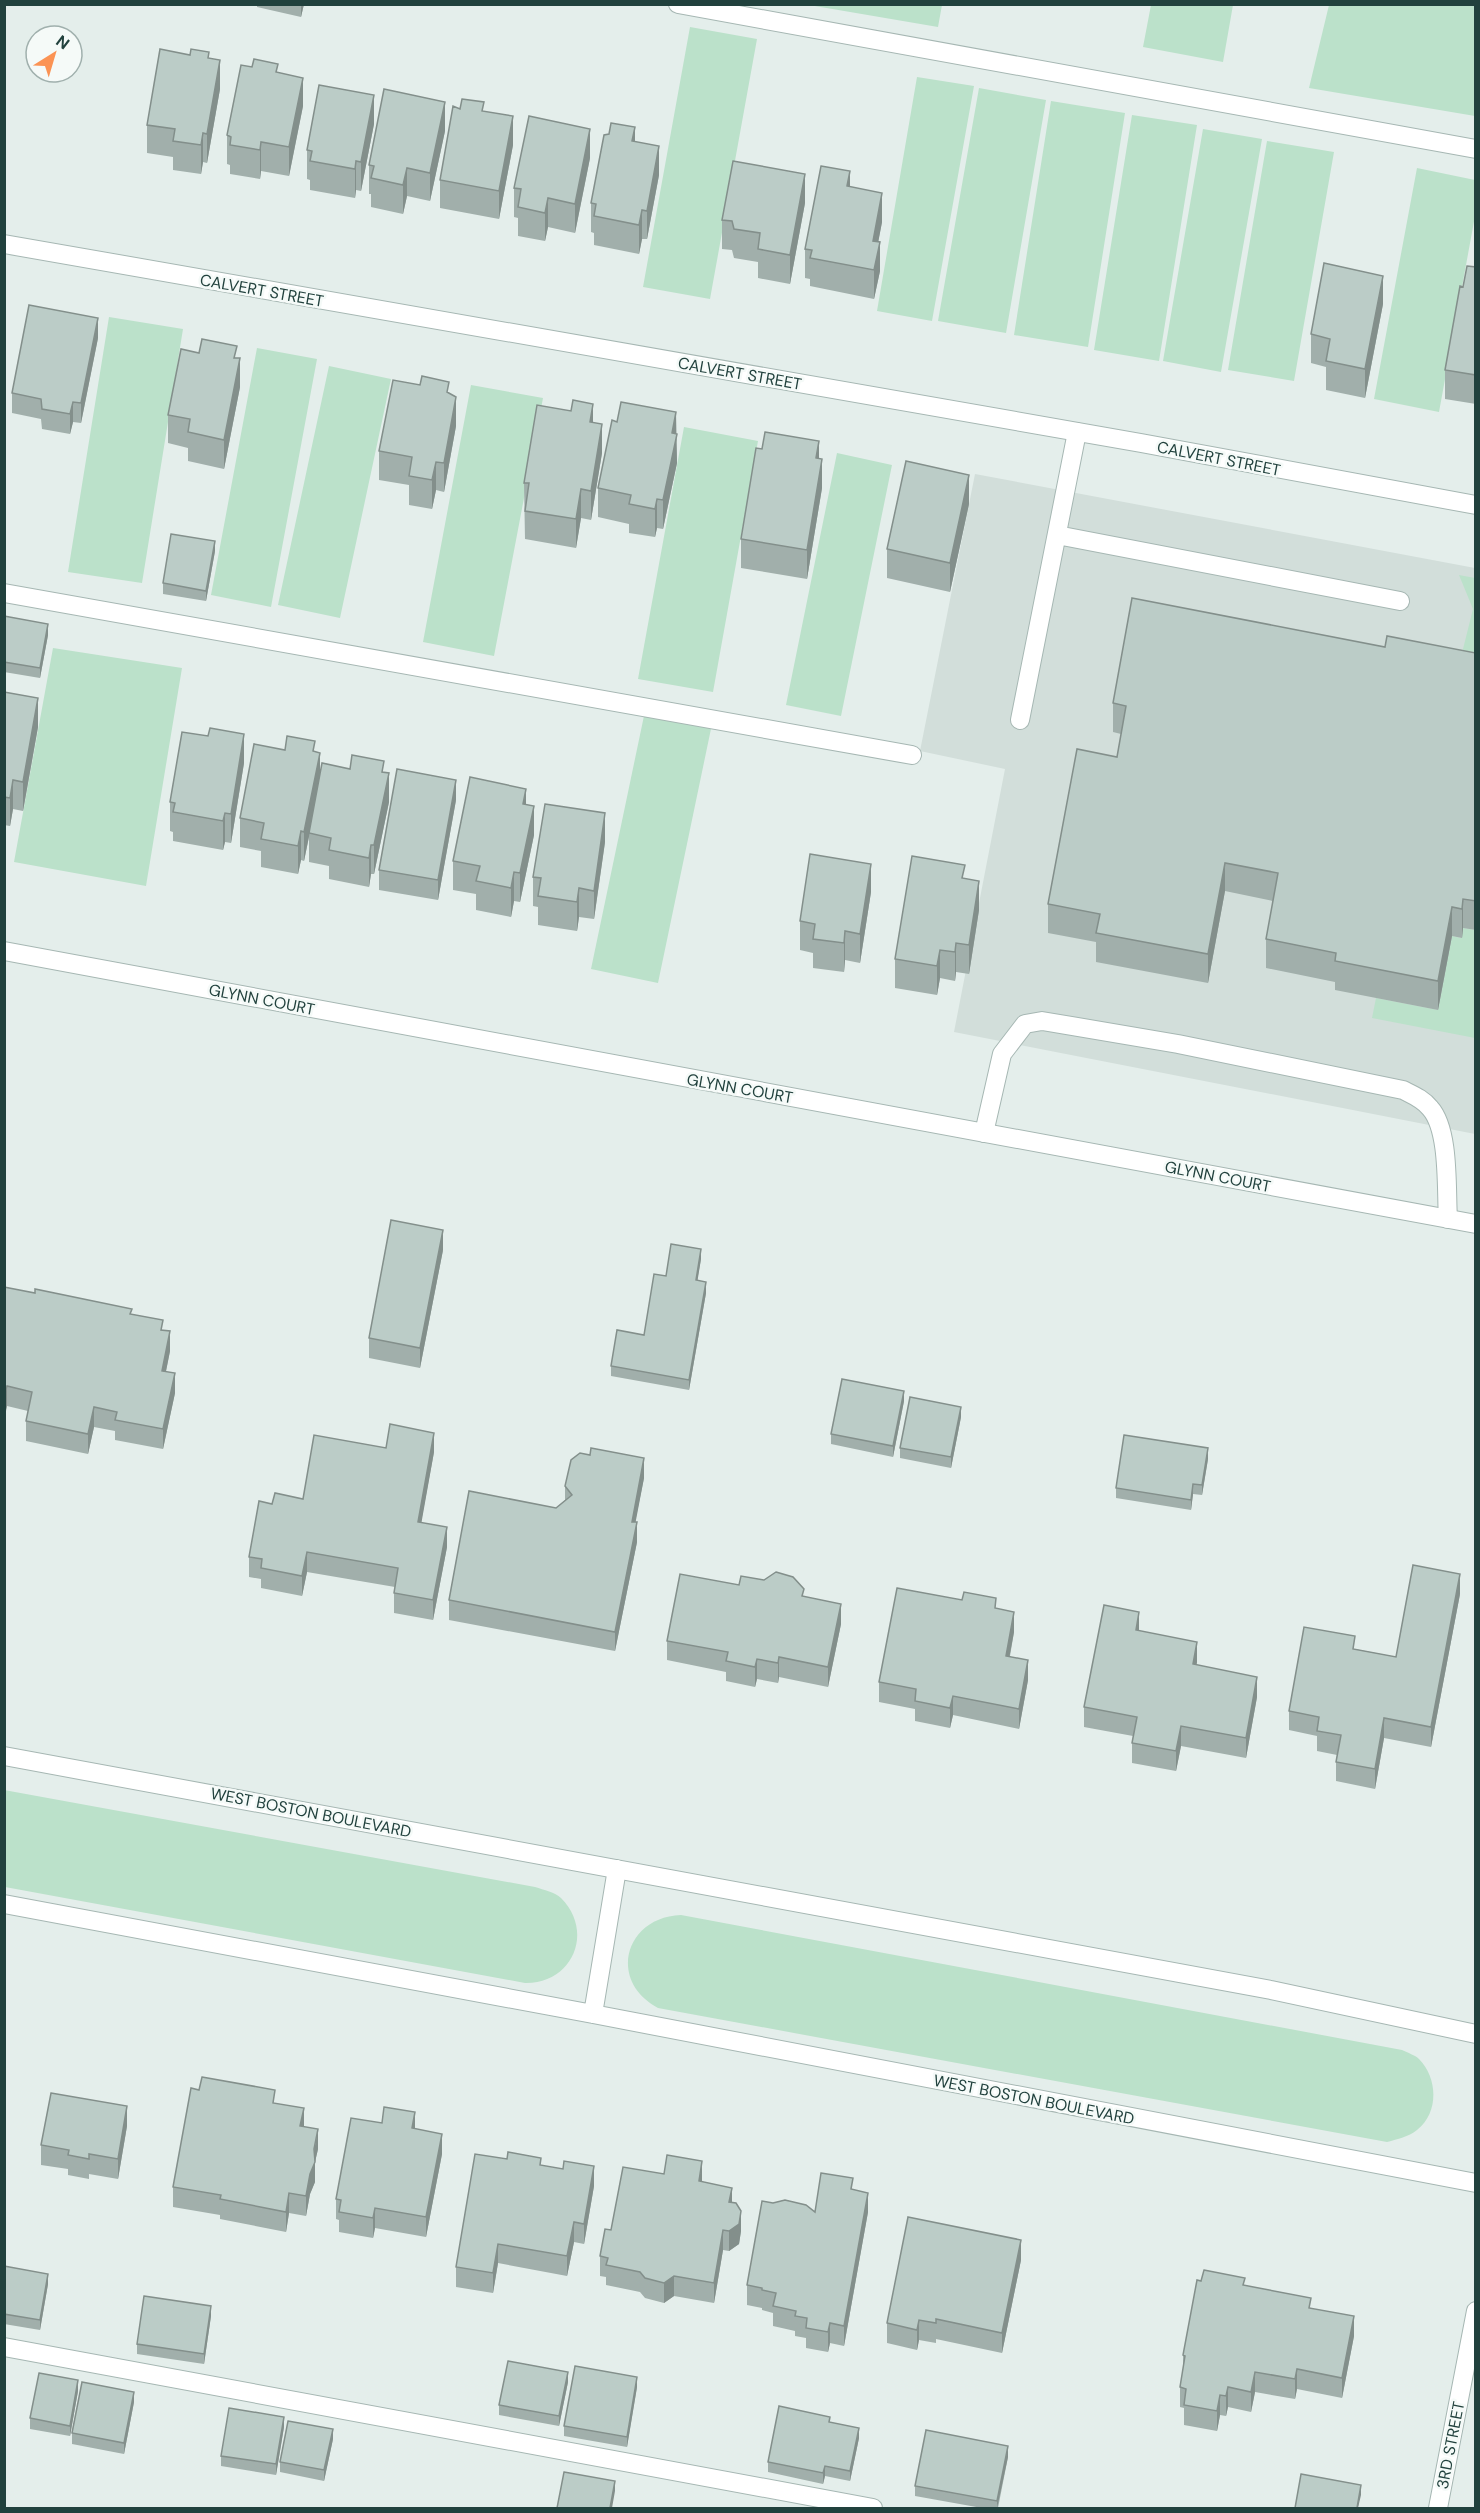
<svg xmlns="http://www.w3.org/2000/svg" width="1480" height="2513" viewBox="0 0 1480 2513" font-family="'DM Sans',sans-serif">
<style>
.built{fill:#d2deda}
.green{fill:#bbe1ca}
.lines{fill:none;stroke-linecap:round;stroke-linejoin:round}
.service-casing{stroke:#a6b7b3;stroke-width:20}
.minor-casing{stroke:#a6b7b3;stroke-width:20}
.tertiary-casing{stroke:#a6b7b3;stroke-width:20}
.service{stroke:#fff;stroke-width:18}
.minor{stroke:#fff;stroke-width:18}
.tertiary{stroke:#fff;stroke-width:18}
.wall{fill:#a1afab}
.shaded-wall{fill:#838f8b}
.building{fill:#bbccc7;stroke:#838f8b;stroke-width:1.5}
.labels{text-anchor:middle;stroke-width:5;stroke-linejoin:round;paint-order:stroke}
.street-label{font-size:16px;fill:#21413d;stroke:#f5faf8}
</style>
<rect width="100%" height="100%" fill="#e4eeeb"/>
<path class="built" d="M975,474l500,94v566l-521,-102 51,-263 -85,-18z"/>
<path class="green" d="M809,5h133l-4,22z
M1151,5h82l-10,57 -80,-15z
M1329,5h146v111l-166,-28z
M690,27l67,12 -47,260 -67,-12z
M917,77l57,9 -42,235 -55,-10z
M979,88l67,12 -40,233 -68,-12z
M1051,101l74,12 -37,234 -74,-12z
M1132,115l65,10 -38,236 -65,-11z
M1203,129l59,10 -41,233 -58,-11z
M1267,141l67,11 -40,229 -66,-11z
M1417,168l58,12v36l-36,196 -65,-13z
M109,317l74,12 -41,254 -74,-11z
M257,348l60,11 -46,248 -60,-12z
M329,366l62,13 -51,239 -62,-13z
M471,385l72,13 -49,258 -71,-14z
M684,427l74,14 -45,251 -75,-13z
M837,453l55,12 -51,251 -55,-11z
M1459,575l16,3v96l-17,-5 15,-60z
M53,648l129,20 -36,218 -132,-24z
M645,711l67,13 -54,259 -67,-14z
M1463,928l12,2v108l-103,-20 4,-20 62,12 14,-74 9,2z
M4,1790l531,97c9,3 20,5 26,11 34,34 11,86 -36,85l-520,-96z
M681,1915l721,135c6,3 13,5 17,9 19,19 20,54 -2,71 -9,7 -19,9 -30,12l-729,-134c-51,-27 -33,-91 23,-93z"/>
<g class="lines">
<defs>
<path id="service" d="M678,4l798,145
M1057,535l343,66
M4,593l908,162
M1020,720l57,-288
M984,1133l18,-79 23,-30 17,-3 136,23 225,46c10,5 20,9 27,18 20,22 16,82 18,111
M4,2347l869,161"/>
<path id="minor" d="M4,951l1472,273
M4,1756l1267,234 205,44
M4,1904l589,110 883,169
M593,2014l24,-145"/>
<path id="tertiary" d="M4,244l1137,199 335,62
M1438,2508l38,-197"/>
</defs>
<use href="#service" class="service-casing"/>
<use href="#minor" class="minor-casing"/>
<use href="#tertiary" class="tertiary-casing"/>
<use href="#service" class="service"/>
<use href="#minor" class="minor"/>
<use href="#tertiary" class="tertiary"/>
</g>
<path class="wall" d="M257,4h47l-3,13 -44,-10z
M209,58l11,31 -13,74 -4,-1 -2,12 -28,-4v-13l-26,-4v-28z
M278,72l25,34 -14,70 -28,-5 -1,8 -30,-5v-9l-3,-1v-29z
M460,109l24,3 29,33 -14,74 -59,-11v-28z
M374,124l-13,67 -5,-1 -1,8 -45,-8v-10l-3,-1v-29z
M445,131l-15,70 -23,-5 -4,18 -32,-7v-13h-2v-29z
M635,142l24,33 -12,64h-5l-3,15 -45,-9v-12l-3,-1v-29z
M590,158l-15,75 -27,-6 -3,14 -27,-5v-18l-4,-1v-29z
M850,187l32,35 -4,20 2,29 -6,28 -64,-13v-7l-5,-1v-29z
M805,203l-15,81 -32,-6v-16l-24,-4 -2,-8 -10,-1v-29z
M1476,267v137l-31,-5v-29l18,-83z
M1383,304l-18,94 -39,-8v-23l-15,-4v-29z
M98,338l-17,85 -8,-1 -3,12 -28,-5 -1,-10 -29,-6v-20z
M199,353l38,5 3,29 -16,82 -36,-8v-13l-20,-5v-28z
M449,393l7,33 -12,66 -8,-2 -4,19 -23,-4v-20l-30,-5v-29z
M593,422l9,31 -11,67 -10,-2 -5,30 -51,-9 -1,-56z
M676,434l1,29 -14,66 -6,-1 -2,9 -26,-4v-9l-31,-7v-29z
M819,458l3,30 -15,91 -66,-11v-29z
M969,504l-19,88 -63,-14v-29z
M215,551l-9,50 -43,-7v-11z
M4,616l44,19 -8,43 -36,-6z
M1385,647l91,6v277l-13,-2 -1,10 -10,-2 -14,74 -103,-20v-8l-69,-14v-29l7,-38 -48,-10 -17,92 -112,-21v-20l-48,-9v-29l69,-147 4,-23 -8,-2v-29z
M4,692l34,35 -15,84 -10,-2 -3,17 -6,-1z
M285,750l30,2 5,25 30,-8 34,3 5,30 -15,72h-3l-2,13 -40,-8v-13l-20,-4v-25l-5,24 -3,-1 -3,14 -37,-7v-16l-21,-4v-29z
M244,763l-13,80 -6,-1 -2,8 -50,-9v-9l-3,-1v-29z
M456,800l-18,100 -59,-10v-20z
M526,804l8,31 -14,67 -6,-1 -3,16 -35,-7v-16l-23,-4v-29z
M605,842l-11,77 -15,-2 -2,14 -39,-6v-18l-5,-1v-29z
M965,878l14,32 -10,64 -13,-2 -1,9 -15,-3 -3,17 -42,-7v-29z
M871,892l-11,71 -15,-3 -1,12 -31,-4v-15l-13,-3v-29z
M443,1250l-23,118 -51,-10v-20z
M701,1259l-4,22 9,12 -17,97 -78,-14v-10l33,-31 22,-59z
M4,1287l128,27 31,16 7,21 -4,20 9,22 -12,56 -48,-9v-9l-21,-4 -6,27 -62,-13v-20l2,-10 -21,-5 -3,10z
M904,1401l-11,56 -62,-13v-10z
M961,1417l-10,51 -51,-10v-10z
M386,1448l48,4 -13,70 26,25 -14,73 -39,-7v-20l1,-6 -88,-15 -5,24 -41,-8v-9l-12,-2v-20l23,-53 31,-5z
M1208,1459l-6,36 -9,-1 -2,16 -75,-12v-10z
M644,1478l-9,44 2,20 -22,109 -166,-31v-20l116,-100v-14z
M739,1585l65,11 37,28 -13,63 -49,-10 -1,6 -21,-4 -2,8 -29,-6v-9l-59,-12v-19z
M1460,1594l-29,153 -47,-9 -9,51 -39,-8v-19l1,-7 -20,-4v-15l-28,-6v-19l66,-62 41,8z
M996,1608l18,24 -4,24 18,24 -9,49 -66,-14 -3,13 -35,-7v-12l-36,-7v-20z
M1139,1631l58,31 -1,3 61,32 -11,61 -65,-12 -5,25 -44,-8v-20l1,-7 -49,-9v-20z
M275,2103l29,24 14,22 -3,13v20l-5,12 -4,22 -17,-3 -3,19 -66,-13v-4l-47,-8v-20z
M127,2126l-9,53 -29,-5v5l-21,-4v-6l-27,-4v-20z
M415,2129l27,25 -16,83 -51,-9 -2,10 -34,-6v-12l-3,-1v-20z
M541,2165l53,21 -10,58 -10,-2 -7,34 -69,-13 -5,30 -37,-6v-20z
M702,2182l30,20 9,29 -2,13 -10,7 -6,-1 -9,53 -40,-7 -10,7 -19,-5 -5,-6 -34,-7v-8l-6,-1v-20l11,-26z
M853,2190l15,22 -24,134 -14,-3 -2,9 -22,-4v-10l-11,-2v-5l-22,-5v-13l-11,-3v-2l-15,-3v-20l26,-82 42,9z
M1021,2260l-19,93 -66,-14v4l-17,-3 -2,10 -30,-7v-20z
M4,2266l44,18 -8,46 -36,-6z
M1201,2281l44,4 66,23 43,28 -12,62 -45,-9 -2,10 -40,-7 -4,20 -23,-5 -2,9 -6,-1 -3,16 -33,-6v-17l-4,-1v-20l3,-16v-16z
M211,2316l-7,48 -67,-10v-10z
M568,2382l-9,44 -60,-11v-10z
M637,2387l-10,60 -63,-11v-10z
M78,2391l-8,45 -40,-7v-11z
M134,2402l-10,52 -52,-10v-11z
M830,2422l29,16 -9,43 -25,-5 -2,8 -55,-12v-10z
M284,2427l-8,48 -55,-9v-10z
M333,2439l-9,42 -44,-9v-10z
M1008,2457l-10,51h-16l-67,-12v-10z"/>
<path class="shaded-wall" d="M302,4h2l-3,13v-10z
M220,60v29l-13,74v-29z
M303,78v28l-14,70v-29z
M374,95v29l-13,67v-29z
M445,102v29l-15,70v-28z
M513,116v29l-14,74v-28z
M635,127v29l-3,-15z
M590,129v29l-15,75v-29z
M203,133v29l-2,12v-29z
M261,142v29l-1,8v-29z
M659,146v29l-12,64v-28z
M356,161v29l-1,8v-29z
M407,168v28l-4,18v-29z
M850,171v29l-3,-14z
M805,174v29l-15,81v-29z
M882,193v29l-9,48v-29z
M548,198v29l-3,14v-28z
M642,210v29l-3,15v-29z
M880,242v29l-6,28v-29z
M1383,276v28l-18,94v-29z
M98,318v20l-17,85v-20z
M240,358v29l-16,82v-29z
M456,397v29l-12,66v-29z
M73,402v20l-3,12v-20z
M593,404v28l-3,-10z
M676,412l1,51 -14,66v-29l9,-67z
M602,424v29l-11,67v-29z
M819,441v29l-3,-12z
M822,459v29l-15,91v-29z
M436,462v28l-4,19v-29z
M969,475v29l-19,88v-29z
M581,489v29l-5,30v-29z
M657,499v29l-2,9v-28z
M215,541v10l-9,50v-10z
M48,624v11l-8,43v-10z
M38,698v29l-15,84v-29z
M244,734v29l-13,80v-29z
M320,753v29l-16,79v-29z
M389,773v29l-15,72v-29z
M13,780v29l-3,17v-28z
M456,780v20l-18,100v-20z
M526,789v29l-3,-14z
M534,806v29l-14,67v-29z
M225,813v29l-2,8v-29z
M605,813v29l-11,77v-28z
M301,831v29l-3,14v-28z
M371,845v29l-2,13v-29z
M1225,863v28l-17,92v-29z
M871,864v28l-11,71v-29z
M514,872v29l-3,16v-29z
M979,881v29l-10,64v-29z
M579,888v29l-2,14v-29z
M1463,899v29l-1,10v-29z
M1452,907v29l-14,74v-29z
M845,931v29l-1,12v-29z
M956,943v29l-1,9v-29z
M940,950v28l-3,17v-29z
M443,1230v20l-23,118v-20z
M701,1249v10l-5,31v-10z
M706,1282v11l-17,97v-10z
M170,1331v20l-8,40v-20z
M175,1373v20l-12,56v-20z
M7,1386v20l-2,10v-20z
M904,1391v10l-11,56v-11z
M94,1407v20l-6,27v-20z
M961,1407v10l-10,51v-11z
M434,1433v19l-16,90v-20z
M1208,1448v11l-6,36v-10z
M644,1458v20l-12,63v-19z
M1193,1484v10l-2,16v-10z
M637,1522v20l-22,109v-19z
M447,1527v20l-14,73v-20z
M307,1552v20l-5,24v-20z
M1460,1574v20l-29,153v-20z
M841,1604v20l-13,63v-20z
M1014,1612v20l-8,43v-19z
M1139,1612v19l-3,-1z
M1197,1642v20l-4,22v-20z
M779,1657v20l-1,6v-20z
M757,1659v20l-2,8v-20z
M1028,1660v20l-9,49v-20z
M1257,1677v20l-11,61v-20z
M953,1696v19l-3,13v-20z
M1384,1718v20l-9,51v-20z
M1181,1726v20l-5,25v-20z
M127,2106v20l-9,53v-20z
M304,2108v20l-4,-2z
M415,2112v20l-3,-4z
M318,2129v20l-3,13v20l-5,12 -4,22v-20z
M442,2134v20l-16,83v-20z
M702,2161v20h-3z
M594,2166v20l-10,58v-20z
M732,2188v20l-3,-6z
M289,2193v20l-3,19v-20z
M868,2193v19l-24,134v-20z
M375,2208v20l-2,10v-20z
M741,2211v20l-2,13 -10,7v-20z
M574,2222v20l-7,34v-20z
M723,2230v20l-9,53v-20z
M1021,2240v20l-19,93v-20z
M498,2244v19l-5,30v-20z
M48,2274v10l-8,46v-10z
M674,2276v20l-10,7v-20z
M211,2306v10l-7,48v-10z
M1354,2316v20l-12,62v-20z
M919,2320v20l-2,10v-20z
M830,2323v20l-2,9v-20z
M1297,2369v20l-2,10v-20z
M568,2372v10l-9,44v-10z
M1255,2372v20l-4,20v-20z
M637,2377v10l-10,60v-10z
M78,2380v11l-8,45v-10z
M1228,2387v20l-2,9v-20z
M134,2392v10l-10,52v-11z
M1220,2395v20l-3,16v-20z
M284,2417v10l-8,48v-11z
M859,2428v10l-9,43v-10z
M333,2429v10l-9,42v-11z
M1008,2446v11l-11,51v-7z
M825,2466v10l-2,8v-11z
M615,2481v10l-3,17h-2z
M1361,2485v10l-3,13h-1z"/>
<path class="building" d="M160,49l30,6 1,-6 18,3 -1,6 12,2 -13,74 -4,-1 -2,12 -28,-4 2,-12 -28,-4z
M254,59l24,5 -2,8 27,6 -14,69 -28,-5 -1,8 -30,-5 1,-8 -4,-2 14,-70 11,2z
M319,85l55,10 -13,67 -5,-1 -1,8 -45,-8 2,-10 -5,-1z
M384,89l61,13 -15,71 -23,-5 -4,17 -32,-7 3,-12 -5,-1z
M462,99l22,3 -2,9 31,5 -14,75 -59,-11 13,-74 7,3z
M529,116l61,13 -15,75 -27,-6 -3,15 -27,-6 3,-18 -7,-1z
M611,123l24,4 -3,14 27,5 -12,65 -5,-1 -3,15 -45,-9 2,-12 -5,-1 13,-68 5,-1z
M733,161l72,13 -15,81 -32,-6 2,-16 -26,-4 -2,-8 -10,-1z
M821,166l29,5 -3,15 35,7 -9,48 7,1 -6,28 -64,-12 2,-8 -7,-1z
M1324,263l59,13 -18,93 -39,-8 4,-22 -19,-5z
M1467,266l9,1v108l-31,-5 15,-84 3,1z
M29,305l69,13 -17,85 -8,-1 -3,12 -28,-5 -1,-10 -29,-6z
M202,339l35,7 -3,12h6l-16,82 -36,-8 2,-13 -22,-4 13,-66 18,4z
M422,376l27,6 -2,10 9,5 -12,66 -8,-1 -4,18 -23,-4 3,-19 -33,-6 14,-71 27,5z
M573,400l20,4 -3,18 12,2 -11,67 -10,-2 -5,30 -51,-8 4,-28h-5l13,-78 34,6z
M621,402l55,10 -4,21 5,1 -14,66 -6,-1 -2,10 -26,-5 2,-9 -33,-7 14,-68 5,2z
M765,432l54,9 -3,17 6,1 -15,91 -66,-11 15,-91 6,1z
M906,461l63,14 -19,88 -63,-14z
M171,534l44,7 -9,50 -43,-8z
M1132,598l253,49 2,-11 89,17v248l-13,-2 -1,10 -10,-2 -14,74 -103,-20 1,-8 -70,-14 12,-66 -53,-10 -17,91 -112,-21 4,-19 -52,-10 29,-155 40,8 9,-51 -13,-3z
M4,616l44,8 -8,44 -36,-6z
M4,692l34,6 -15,84 -10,-2 -3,18 -6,-1z
M210,728l34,6 -13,80 -6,-1 -2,8 -50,-9 2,-9 -5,-1 12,-70 26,4z
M287,736l28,5 -2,10 7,2 -16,79 -3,-1 -3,15 -37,-7 3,-16 -24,-5 14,-74 31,6z
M352,755l32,6 -2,11 7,1 -15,72h-3l-2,13 -40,-8 2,-12 -22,-5 13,-70 28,6z
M397,769l59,11 -18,100 -59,-10z
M470,777l56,12 -3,15 11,2 -14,67 -6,-1 -3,16 -35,-7 4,-15 -27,-5z
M545,804l60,9 -11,78 -15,-3 -2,14 -39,-6 3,-18 -8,-1z
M810,854l61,10 -11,70 -15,-3 -1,12 -31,-4 2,-15 -15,-3z
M912,856l53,9 -3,13 17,3 -10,64 -13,-2 -1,9 -15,-2 -3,16 -42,-7z
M391,1220l52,10 -23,118 -51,-10z
M671,1244l30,5 -5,31 10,2 -17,98 -78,-14 6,-36 27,5 10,-61 12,2z
M4,1287l31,6v-4l97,20 -2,5 33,6 -2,10 9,1 -8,40 13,2 -12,56 -48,-9 2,-8 -23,-5 -6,27 -62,-13 6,-29 -25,-6 -3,10z
M842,1379l62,12 -11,55 -62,-12z
M910,1397l51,10 -10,50 -51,-9z
M390,1424l44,9 -16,89 29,5 -14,73 -39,-7 4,-25 -91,-16 -5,24 -41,-8 1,-9 -13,-2 10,-56 13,3 3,-11 28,6 11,-64 72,13z
M1124,1435l84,13 -6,37 -9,-1 -2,16 -75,-12z
M591,1448l53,10 -12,64h5l-22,110 -166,-32 20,-109 87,17 16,-13 -7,-9 6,-26 9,-7 10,2z
M1413,1565l47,9 -29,153 -47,-9 -9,51 -39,-7 5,-27 -24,-4 2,-14 -30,-6 15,-84 51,9 -2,13 43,8z
M776,1572l17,5 11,12 -2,7 39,8 -13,63 -49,-10 -1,6 -21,-4 -2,8 -29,-6 2,-9 -61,-11 13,-67 59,11 2,-9 23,4z
M897,1588l65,12 2,-8 32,6 -1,10 19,4 -8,44 22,4 -9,49 -66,-13 -3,12 -35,-7 1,-12 -37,-7z
M1104,1605l35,7 -3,18 61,12 -4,22 64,13 -11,61 -65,-12 -5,25 -44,-8 5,-26 -53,-10z
M202,2077l73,13 -2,13 31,5 -4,18 18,3 -4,20 1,13 -5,12 -4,22 -17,-3 -3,19 -66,-13 1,-4 -48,-8 18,-99 8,2z
M51,2093l76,13 -9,53 -29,-5v5l-21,-4 1,-5 -28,-5z
M384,2107l31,5 -3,16 30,6 -16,83 -51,-9 -2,10 -34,-6 2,-12 -5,-1 15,-81 31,5z
M508,2152l33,6 -1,7 23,4 1,-8 30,5 -10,58 -10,-2 -7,34 -69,-12 -5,29 -37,-6 19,-113 32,5z
M667,2155l35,6 -3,20 33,7 -3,14 7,1 5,8 -2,13 -10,7 -6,-1 -9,53 -40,-7 -10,7 -19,-5 -5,-6 -34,-7 2,-7 -8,-2 5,-27 6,1 12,-63 41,7z
M821,2173l32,5 -2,11 17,4 -24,133 -14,-3 -2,9 -22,-4 1,-10 -12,-2 1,-5 -23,-5 3,-13 -14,-3v-2l-15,-3 15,-84 11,2 12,-3 21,5 9,7z
M908,2217l113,23 -19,93 -66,-14v4l-17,-3 -2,10 -30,-7z
M4,2266l44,8 -8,46 -36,-6z
M1204,2270l41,8 -2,7 68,13 -2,10 45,8 -12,62 -45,-9 -2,10 -40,-7 -4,20 -23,-5 -2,9 -6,-1 -3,16 -33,-6 2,-16 -6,-2 5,-31 -2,-1 14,-75 4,1z
M144,2296l67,10 -7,48 -67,-10z
M508,2361l60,11 -9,44 -60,-11z
M575,2366l62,11 -10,60 -63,-11z
M39,2373l39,7 -8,46 -40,-8z
M82,2382l52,10 -10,51 -52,-10z
M779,2406l51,11 -1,5 30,6 -9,43 -25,-5 -2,7 -55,-11z
M229,2408l55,9 -8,47 -55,-8z
M288,2421l45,8 -9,41 -44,-8z
M926,2430l82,16 -11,55 -82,-15z
M564,2472l51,9 -5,27h-53z
M1301,2474l60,11 -4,23h-62z"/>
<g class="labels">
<g class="street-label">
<text transform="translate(262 290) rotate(10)" y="6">CALVERT STREET</text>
<text transform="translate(740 373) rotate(10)" y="6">CALVERT STREET</text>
<text transform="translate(1219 458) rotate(11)" y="6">CALVERT STREET</text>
<text transform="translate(262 999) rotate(11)" y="6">GLYNN COURT</text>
<text transform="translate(740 1088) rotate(10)" y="6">GLYNN COURT</text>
<text transform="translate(1218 1176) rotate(11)" y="6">GLYNN COURT</text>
<text transform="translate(311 1812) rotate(11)" y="6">WEST BOSTON BOULEVARD</text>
<text transform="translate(1034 2099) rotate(11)" y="6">WEST BOSTON BOULEVARD</text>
<text transform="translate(1450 2445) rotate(-79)" y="6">3RD STREET</text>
</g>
</g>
<rect width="1480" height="2513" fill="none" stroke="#21413d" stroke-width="12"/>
<g transform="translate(54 54) rotate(37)"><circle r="28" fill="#f5faf8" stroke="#a0b0ad" stroke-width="1.5"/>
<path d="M0-4.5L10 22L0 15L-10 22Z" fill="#fb9354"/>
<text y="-9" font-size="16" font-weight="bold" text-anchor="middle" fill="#21413d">N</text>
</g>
</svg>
